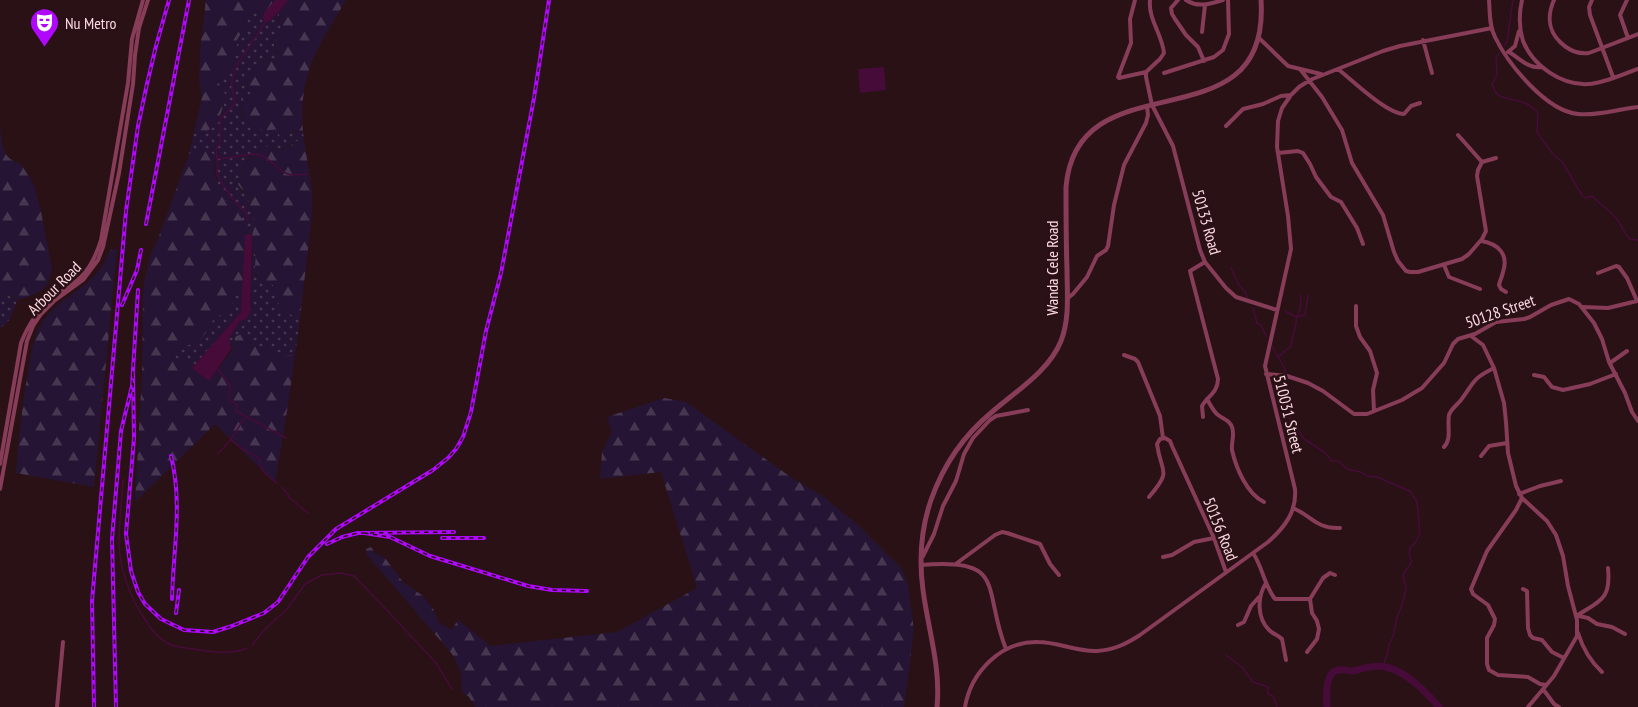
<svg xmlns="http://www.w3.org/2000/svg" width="1638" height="707" viewBox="0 0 1638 707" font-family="'PT Sans Narrow',sans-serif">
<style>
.grass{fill:url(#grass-dots)}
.forest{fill:url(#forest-firs)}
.water{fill:#470b3a}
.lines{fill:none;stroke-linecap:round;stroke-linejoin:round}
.stream{stroke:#470b3a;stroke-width:1.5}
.river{stroke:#470b3a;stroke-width:7}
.minor{stroke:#873c58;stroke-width:4}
.tertiary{stroke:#873c58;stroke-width:5}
.rail-casing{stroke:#b008fc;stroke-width:4}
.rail{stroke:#291116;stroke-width:1.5;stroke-dasharray:4.5;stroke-linecap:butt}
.labels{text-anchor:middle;stroke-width:5;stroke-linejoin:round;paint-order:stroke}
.poi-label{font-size:16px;fill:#fed9e4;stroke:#291116;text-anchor:start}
.street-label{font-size:16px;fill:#fed9e4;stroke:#291116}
</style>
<defs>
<pattern id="grass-dots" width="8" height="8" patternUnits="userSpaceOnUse" patternTransform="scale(1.5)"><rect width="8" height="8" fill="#251433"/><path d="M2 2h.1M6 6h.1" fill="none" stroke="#463650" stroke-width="1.8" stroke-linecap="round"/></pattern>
<pattern id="forest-firs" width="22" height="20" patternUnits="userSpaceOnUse" patternTransform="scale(1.5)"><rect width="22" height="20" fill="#251433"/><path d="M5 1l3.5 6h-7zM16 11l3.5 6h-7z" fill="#463650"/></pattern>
</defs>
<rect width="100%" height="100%" fill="#291116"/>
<path class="grass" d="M254,9l10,4 -1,6 5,3 12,-11 -2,7 3,10 -7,16 1,6 8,7 -5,5 -13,-4c-14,6 -11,16 -20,25l1,5 -1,1h4l2,4 -1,3 -6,-1c-5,7 -6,23 2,28 5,5 22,8 29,6l5,6c9,1 14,-5 23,-3l1,7c-9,1 -16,8 -24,11l-9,-4 -24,14 -8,10 3,5 -4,8 2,6 7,6 5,20 4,7 -4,13h-7c2,-15 -6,-15 -9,-27 -3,-2 -6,-3 -9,-6 -9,-8 -13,-31 -12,-42l-10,-9 -16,3 6,-27 3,3 19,-7 6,-14 2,-15 -7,-12 1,-4 14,-13 4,-16v-9l8,-14 2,-8z
M252,250l4,6 -1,20 18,9c4,17 10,27 27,34l-5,36 -13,1 -12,-7h-9l-10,-5 -6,-6 -14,11 -2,-11 11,-17 10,-8z
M243,277l-2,35 -49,56 -3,-1 -4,-5 -10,-3 -3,-6 1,-5 34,-17 5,-10 19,-15z
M5,294l12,6c-3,10 -6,23 -17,28v-33z"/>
<path class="forest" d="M206,0h69l-11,13 -10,-3 -7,8 -2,8 -8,14v9l-4,16 -14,13 -1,4 7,12v7l-8,23 -10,7 -9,-1 -3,-2 7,-31 -3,-16 1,-32z
M288,0h58c-28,47 -48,75 -43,132l-8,-1 -11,5h-4l-5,-7c-11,3 -20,0 -30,-6 -5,-8 -7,-19 -2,-28l7,1 1,-3 -5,-5 -1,-5c7,-7 7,-19 18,-25l14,4 6,-5 -7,-7 -2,-6 7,-16c-4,-16 -2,-15 7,-28z
M0,128c3,18 1,30 21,36l13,21 7,27 11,56 -4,16 -6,6 -14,7 -11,3 -7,-5h-10z
M300,139l4,1 8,50v24l-12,105c-20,-8 -23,-15 -27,-34l-15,-7 -4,-5 2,-17 -4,-6v-15l4,-13c-5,-8 -6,-17 -9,-26 -2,-7 -6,-5 -9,-12l4,-8 -3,-6 1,-4 13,-9 8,-10 10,-1 9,4 10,-4z
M198,151h7l9,3v20l5,12 6,14 11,8c2,8 8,11 10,19l-3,50 -12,29 -19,15 -5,10 -9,12 -25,5 -1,5c4,7 6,5 12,9 9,5 17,13 25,19l25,-34 1,-10 6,-3 10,10 10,5h9l12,7 13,-1 -6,44 -14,84 -60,-59 -80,78 7,-129 1,-79 2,-16 5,-22 9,-20 30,-82z
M117,249l-23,238 -78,-14c3,-34 6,-68 12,-101 4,-20 5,-41 19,-56 23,-27 48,-28 63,-66z
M664,398l22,4 106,76 29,17 36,29 45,45 6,15 6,47 -10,76h-429l-6,-10 -7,-5 -1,-20 -9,-18 -85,-99 -1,-6 5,-2 5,7 9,4 18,24 20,14 10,13 6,13 10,7h3l6,-9 33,26 126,-14 80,-44 -36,-116 -61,7 2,-27 10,-20 -5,-15z"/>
<path class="water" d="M275,0h13l-8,11 -12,11h-3l-2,-3 1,-6z
M884,67l2,23 -26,3 -2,-24z
M249,234l3,1 -2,78 -4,6 -6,2 -11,17 2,11 -22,32 -17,-13 49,-56 4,-77z"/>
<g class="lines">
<path class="stream" d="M1504,46l3,-4 6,-42
M1499,53l-3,6 1,16 -5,9c5,18 17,13 30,18 7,2 11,6 16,11l-1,19 15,21 11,10 19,32 4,3 6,-2c8,8 17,14 25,23 5,7 7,14 13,20l8,1
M216,158c14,3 31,-7 44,-3 11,4 17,15 28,19 6,2 14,0 20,0
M247,221l-1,-9c-12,-8 -24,-28 -30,-40l2,-4 -2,-18 4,-8v-23l15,-15c-1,-8 -4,-16 -3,-24 3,-20 26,-41 34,-60
M1231,268l8,17 6,7 2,5
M1253,308l4,15 4,2 5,11
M1296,317l9,-2 3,-20
M1297,317l3,-8 1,-14
M1272,346l13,23v4
M1278,357l13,-11c0,-10 7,-20 5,-29l-11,-6
M218,369l12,16 -1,16 8,3 -1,7 50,27
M1285,378v14l6,10 -3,13 16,24 20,13 8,9h6l9,8 14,3 6,4 10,1 33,14 7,11 3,31 -5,10 -5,5 -1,7 3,6 -9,14 3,14 -4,16 -5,12 -4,20 -4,7 -1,8 -4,11 -4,4
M230,438c7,9 19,15 29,20 1,3 1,6 2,9 2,7 11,11 16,16
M218,453c10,-8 20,-24 26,-35
M123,479c-1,22 -4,44 -4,65 1,26 11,53 25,74 8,13 16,23 30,28 19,3 56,11 73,2
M282,487l9,12 17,14
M252,645l12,-15 23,-21 18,-25 17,-9 18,-2 14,3 31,32 51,55 16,26
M1226,655l16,12 11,15 15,5v7l5,2 4,11"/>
<path class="river" d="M1327,707c-1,-11 -2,-36 12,-37 5,-1 10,1 14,1 11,-3 22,-6 33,-4 21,5 39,24 53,40"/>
<path class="minor" d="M1135,0l-5,19 1,24 -13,34 1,1 27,-6
M1150,0c-2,19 12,34 14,53l-4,6 -14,13v5l6,28 21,41 27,104 5,12 21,26 10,9 41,13
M1178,0l-7,8 1,6 3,5 11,16 12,12 6,14
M1186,0c12,8 24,4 37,0
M1489,0c1,12 0,26 6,37 13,27 51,74 83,77 20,2 40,-5 60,-7
M1522,0c-3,13 -3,28 1,41 10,25 39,45 66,43 16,-1 34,-10 49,-15
M1554,0c-8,18 -5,35 12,47 7,5 14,7 23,6l49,-19
M1592,0l-3,7 1,8 23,62
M1627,0l-7,15 8,23
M1202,32l3,-27
M1259,38l29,28 33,8
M1423,40l9,33
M1508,52l7,-6 4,-15
M1509,52c12,7 19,17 33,15
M1300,69l22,28 20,33 10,33 31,52 11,37 4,9 8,10 4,1h8l44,-13 7,-5 13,-15 4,-8 -9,-55 1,-6 4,-8 -24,-27
M1338,69c14,11 49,45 66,45l7,-8 9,-3
M1164,73l50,-16 9,-7 6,-16 -1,-34
M1226,126l17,-17 20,-5 18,-8 10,-1
M1278,153l20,-2 5,2 7,11 6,13 15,20 10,5 16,26 6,16
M1482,162l14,-4
M1482,241c16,3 27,13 21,31 -1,5 -3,8 -4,13l2,4 5,3
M1444,265l5,12 31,12
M1598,273l18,-7 3,1 8,11 10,23
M1068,298l5,-4 14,-17 10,-21 9,-6 2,-4 6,-41 10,-40 22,-42 2,-8 -1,-9
M1356,306v20l4,11 10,14 7,22 -4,17 1,21
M1583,307l25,1 29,-7
M1471,336l12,9 11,23 10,35 2,19 2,31 8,33 6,12 25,23 9,14 7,21 5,30 9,34v16l-23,40 -26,31
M1124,355l11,4 3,3 22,54 3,22
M1610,363l17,-12
M1266,374l21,2 21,7 15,8 31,23h13l35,-14 20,-12 22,-25 9,-19 5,-5 17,-5 21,-12 28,-3 6,-2 21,-12 18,-6 10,5 15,19 8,16 7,23 16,31 7,19 6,9
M1534,375l10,2 8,10 11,3 27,-6 26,-10
M1207,399c3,5 6,12 11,16 5,4 12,5 14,12 3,7 -1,16 0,23 4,18 15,44 32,52
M1203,417l-1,-11c6,-10 16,-14 16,-27l-28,-108 15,-9
M1444,447c8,-8 3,-21 5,-32 2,-6 8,-10 12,-15 14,-19 11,-21 33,-32
M1481,456l8,-10 18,-3
M0,464l21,-121c7,-18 17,-34 33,-46 9,-7 19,-12 27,-20 10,-10 16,-24 20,-37l27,-157 4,-44 11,-39
M0,489l27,-148 6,-15 8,-12 13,-13 29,-21 15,-20 5,-13 16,-74 14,-89 2,-29 4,-27 9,-28
M1519,494l21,-8 21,-5
M1149,497c24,-28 12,-23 8,-53l3,-5 5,-1 5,3 2,5 42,92 12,34
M1522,498l-6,12 -29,41 -16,38 2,5 15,11 7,14 -1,6 -7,13v26l2,6 9,5 30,2 12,7 6,1
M1293,508c19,8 23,21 47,20
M1253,553c10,15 11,32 22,46h35l2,14 5,8 2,8 -2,10 -10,13
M923,556l11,-22 9,-28 13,-25 8,-27 9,-16 17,-18 6,-4 32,-6
M1163,557l9,-2 22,-13 20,-4
M957,563l38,-28 7,-3 5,1 33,11 10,20 9,11
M921,565c87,-8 61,24 85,84
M1266,583c-9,14 -9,35 3,47 4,4 9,5 13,9l4,21
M1523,589l4,2 1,37 2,7 3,3 9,2 10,12 12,6
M1310,599l13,-21 7,-5 5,2
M1578,615c23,-15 33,-16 30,-47
M1579,616l9,2 9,6 15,3 13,7
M1238,625l6,-3 7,-16 8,-9
M1578,633c5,16 12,28 24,39
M1543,689l11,15 5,3
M57,707l6,-65
M965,707c6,-35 36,-66 73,-65 20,0 39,10 59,9 17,-1 29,-7 43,-16l128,-93c16,-14 29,-30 27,-53l-30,-123 26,-117 -3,-33 -11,-69 1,-26 4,-13 9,-13 8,-8 11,-7 73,-29 17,-5 92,-18"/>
<path class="tertiary" d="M937,707c4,-40 -9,-78 -14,-117 -4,-30 -2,-61 8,-90 12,-34 33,-65 61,-88 24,-21 57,-41 69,-71 9,-23 6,-49 6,-72 -1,-28 -1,-55 -1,-82 11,-132 205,-37 195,-187"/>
<defs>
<path id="rail" d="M146,224l43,-224
M122,305l15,-35 4,-20
M133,374l1,64 -8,96 5,37 7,21 7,12 16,15 23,11 29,2 19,-6 32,-13 14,-11 30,-45 28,-28 97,-59 15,-12 8,-9 7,-12 8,-25 15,-81 15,-58 33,-175 15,-98
M171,456c12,48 2,95 1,143
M364,533l26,4 40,19 98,30 24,4 35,1
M442,538h42
M327,544l15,-7 16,-4 96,-1
M176,613l3,-23
M94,707l-2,-106 34,-390 12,-85 9,-42 9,-38 13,-46
M116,707l-4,-168 9,-108 11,-45 6,-96"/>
</defs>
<use href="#rail" class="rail-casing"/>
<use href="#rail" class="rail"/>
</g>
<defs>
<symbol id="theatre-pin" viewBox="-11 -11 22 30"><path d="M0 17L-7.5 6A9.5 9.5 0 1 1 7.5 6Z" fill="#b008fc" stroke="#291116"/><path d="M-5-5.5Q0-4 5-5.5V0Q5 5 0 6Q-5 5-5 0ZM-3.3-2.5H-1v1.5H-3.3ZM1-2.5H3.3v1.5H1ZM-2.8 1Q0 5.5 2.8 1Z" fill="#fff"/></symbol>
</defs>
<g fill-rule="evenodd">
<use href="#theatre-pin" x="28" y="6" width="33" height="45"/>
</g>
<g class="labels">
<g class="poi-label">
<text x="65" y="29">Nu Metro</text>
</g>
<g class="street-label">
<text transform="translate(1207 222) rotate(74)" y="6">50133 Road</text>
<text transform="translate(1052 268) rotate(-90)" y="6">Wanda Cele Road</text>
<text transform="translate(54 288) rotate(-45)" y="6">Arbour Road</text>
<text transform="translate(1500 311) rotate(-19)" y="6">50128 Street</text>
<text transform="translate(1289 414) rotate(76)" y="6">510031 Street</text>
<text transform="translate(1221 529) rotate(68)" y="6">50156 Road</text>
</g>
</g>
</svg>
